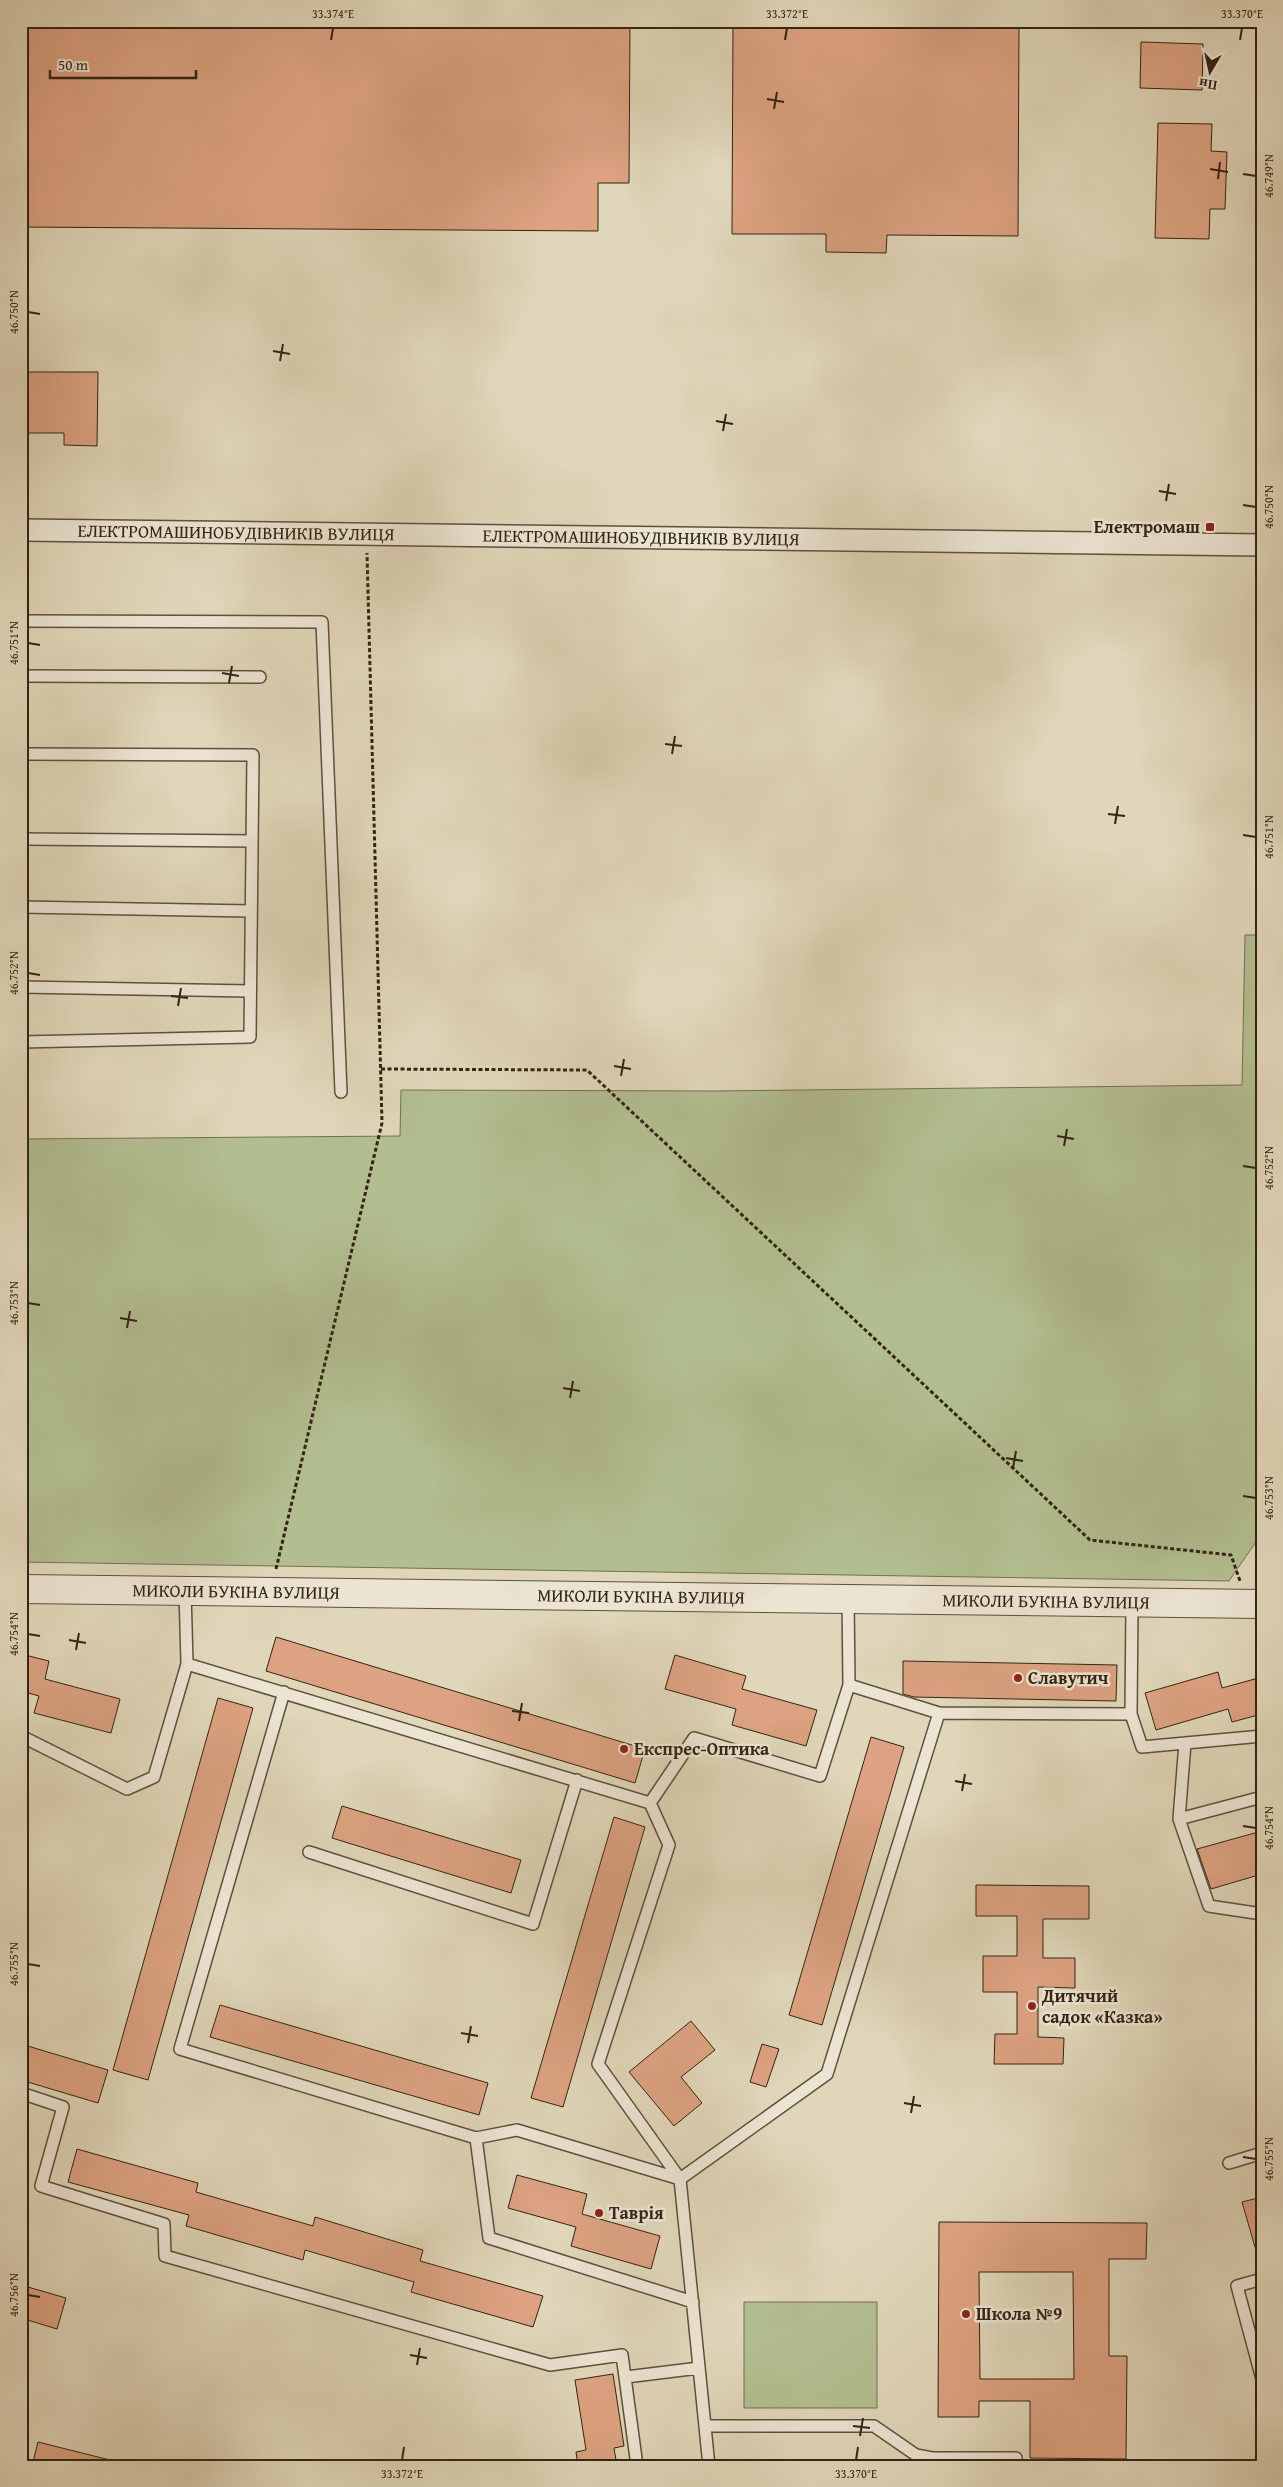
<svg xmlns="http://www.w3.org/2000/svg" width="1283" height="2487" viewBox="0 0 1283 2487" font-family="'Gentium Book Plus',serif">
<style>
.green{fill:#b2be90;stroke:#737152}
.building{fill:#dca281;stroke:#342413;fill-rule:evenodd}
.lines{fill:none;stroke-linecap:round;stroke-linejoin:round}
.service-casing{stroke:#5f503c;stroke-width:14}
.minor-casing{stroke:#5f503c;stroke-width:24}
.tertiary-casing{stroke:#5f503c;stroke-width:30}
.path{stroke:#342413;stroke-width:3;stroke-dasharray:4 2.5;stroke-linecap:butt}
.service{stroke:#ebe4d2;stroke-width:11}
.minor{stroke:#ebe4d2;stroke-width:21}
.tertiary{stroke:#ebe4d2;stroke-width:28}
.ticks{fill:none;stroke:#342413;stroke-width:2}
.poi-dot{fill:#8f2418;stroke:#ebe4d2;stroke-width:2}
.labels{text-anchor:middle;stroke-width:5;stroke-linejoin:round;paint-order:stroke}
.poi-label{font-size:18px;font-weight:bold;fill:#342413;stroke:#ebe4d2;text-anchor:start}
.street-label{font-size:18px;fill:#342413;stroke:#ebe4d2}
.neatline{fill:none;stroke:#342413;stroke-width:2}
.ticks-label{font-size:12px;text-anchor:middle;fill:#342413}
</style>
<rect width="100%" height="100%" fill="#e0d6b9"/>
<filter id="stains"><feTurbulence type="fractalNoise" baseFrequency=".004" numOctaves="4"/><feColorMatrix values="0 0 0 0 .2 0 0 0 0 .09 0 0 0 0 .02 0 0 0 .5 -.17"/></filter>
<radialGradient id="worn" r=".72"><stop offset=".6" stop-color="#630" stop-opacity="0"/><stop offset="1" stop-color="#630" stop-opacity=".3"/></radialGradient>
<path class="green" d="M1245,935h17v598l-33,48 -1208,-19v-423l379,-3 1,-46 313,1 528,-6z
M744,2302h133v106h-133z"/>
<path class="building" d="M21,21h609l-1,162h-31v48l-577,-4z
M733,21h286l-1,215 -131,-1 -1,18 -60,-1v-18h-94z
M1141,42l62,2 -1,46 -62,-2z
M1158,123l54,1 -1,27 16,1 -2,57h-15l-1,30 -54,-1z
M21,372h77l-1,74 -33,-1v-12h-43z
M276,1637l369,112 -10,34 -369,-112z
M21,1654l28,7 -4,18 75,20 -9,34 -77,-20 5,-17 -18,-5z
M675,1655l71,21 -4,13 75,21 -11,36 -74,-21 4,-16 -71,-20z
M903,1661l214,4 -1,36 -202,-4 -11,-3z
M1218,1672l4,16 40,-11v37l-30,8 -4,-13 -72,21 -11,-37z
M218,1698l35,10 -105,372 -35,-10z
M871,1737l33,10 -82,278 -33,-10z
M342,1806l179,54 -10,33 -179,-55z
M614,1817l31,10 -82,280 -32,-9z
M1262,1831v43l-51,15 -14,-40z
M976,1885l113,1v33h-46v39h32v30l-37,-1v50l26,1 -1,26h-69l1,-30h22v-42h-34v-36h34v-40h-41z
M220,2005l268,78 -9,32 -269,-78z
M691,2021l24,29 -34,27 21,26 -28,23 -45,-54z
M21,2044l87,26 -10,33 -77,-23z
M762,2044l17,5 -13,38 -16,-5z
M77,2149l121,34 -2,9 117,34 2,-9 108,33 -3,11 123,35 -10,31 -122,-35 3,-10 -109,-32 -2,10 -117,-34 3,-11 -121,-33z
M517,2175l70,19 -5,20 78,22 -9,33 -80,-23 5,-19 -68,-19z
M1262,2197v57h-5l-15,-52z
M939,2222l208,1 -1,36h-37v97h18l-1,103 -96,-1v-57h-51v16h-41zM979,2272h94l1,107h-94z
M21,2285l45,13 -9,31 -36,-11z
M613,2374l11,72 -10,2 3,18h-39l-2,-14 10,-2 -11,-70z
M38,2442l72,18v6h-78z"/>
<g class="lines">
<defs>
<path id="service" d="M21,621l301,1 19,470
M21,676l239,1
M21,754l232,1 -3,282 -229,5
M21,839l231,2
M21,907l230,4
M21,987l229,4
M1132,1603l-1,111 11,33 120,-11
M187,1664l463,139 19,42 -71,219 82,115 29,287
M849,1685l90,28 192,1
M284,1692l-104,357 296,89 41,-8 163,49
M21,1736l106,53 27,-12 33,-113 -2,-73
M1185,1743l-6,76 30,87 53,8
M650,1803l44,-65 126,38 29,-91 -1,-86
M1179,1819l83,-22
M309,1852l224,72 44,-144
M21,2093l42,14 -22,79 123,38 1,32 385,109 72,-10 15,111
M476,2138l13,100 204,64
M1229,2163l33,-10
M680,2179l147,-105 112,-361
M1262,2279l-25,7 25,93
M626,2377l73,-9
M705,2426h169l42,29 16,3h84"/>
<g id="minor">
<path id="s1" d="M21,530l1241,15"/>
</g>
<g id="tertiary">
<path id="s2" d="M21,1589l1241,15"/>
</g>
</defs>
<use href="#service" class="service-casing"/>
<use href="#minor" class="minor-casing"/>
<use href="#tertiary" class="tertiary-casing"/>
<path class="path" d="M381,1069l206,1 503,470 141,15 9,26
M276,1569l106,-446 -15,-570"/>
<use href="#service" class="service"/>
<use href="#minor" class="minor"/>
<use href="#tertiary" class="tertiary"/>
</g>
<path class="ticks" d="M331,40l2,-12M785,40l2,-12M1240,40l2,-12M767,99l17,3M774,109l3,-17M1210,169l18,3M1243,174l13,2M1218,179l2,-17M28,312l12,2M273,351l17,3M280,361l3,-17M716,421l17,3M723,431l3,-17M1159,491l17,3M1166,501l3,-17M1243,505l13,2M28,643l12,2M222,673l17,3M229,683l3,-17M665,744l17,2M672,754l3,-18M1108,814l17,2M1115,824l3,-18M1243,835l13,2M28,973l12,2M171,996l17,2M178,1006l3,-18M614,1066l17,3M621,1076l3,-17M1057,1136l17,3M1064,1146l3,-17M1243,1166l13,2M28,1303l12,2M120,1318l17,3M127,1328l3,-17M563,1388l17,3M570,1398l3,-17M1006,1458l17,3M1013,1468l3,-17M1243,1496l13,2M28,1634l12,2M69,1640l17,3M76,1650l3,-17M512,1711l17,2M519,1721l3,-18M955,1781l17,3M962,1791l3,-17M1243,1826l13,2M28,1964l12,2M461,2033l17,3M468,2043l3,-17M904,2103l17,3M911,2113l3,-17M1243,2157l13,2M28,2295l12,2M410,2355l17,3M417,2365l3,-17M853,2426l17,2M860,2436l3,-18M402,2460l2,-13M856,2460l2,-13"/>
<g class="poi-dot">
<rect x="1205" y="522" width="10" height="10" rx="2.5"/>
<circle cx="1018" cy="1678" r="5"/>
<circle cx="624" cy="1749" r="5"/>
<circle cx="1032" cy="2006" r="5"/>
<circle cx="599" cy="2213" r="5"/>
<circle cx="966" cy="2314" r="5"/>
</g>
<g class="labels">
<g class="poi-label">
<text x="1200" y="533" text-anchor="end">Електромаш</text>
<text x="1028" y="1684">Славутич</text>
<text x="634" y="1755">Експрес-Оптика</text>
<text x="1042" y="2002">Дитячий<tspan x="1042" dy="21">садок «Казка»</tspan></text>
<text x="609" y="2219">Таврія</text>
<text x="976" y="2320">Школа №9</text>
</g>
<g class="street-label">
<text dy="6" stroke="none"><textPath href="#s1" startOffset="215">ЕЛЕКТРОМАШИНОБУДІВНИКІВ ВУЛИЦЯ</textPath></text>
<text dy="6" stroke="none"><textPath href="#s1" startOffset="620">ЕЛЕКТРОМАШИНОБУДІВНИКІВ ВУЛИЦЯ</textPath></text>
<text dy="6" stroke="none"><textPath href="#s2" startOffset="215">МИКОЛИ БУКІНА ВУЛИЦЯ</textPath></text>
<text dy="6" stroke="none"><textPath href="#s2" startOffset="620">МИКОЛИ БУКІНА ВУЛИЦЯ</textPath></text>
<text dy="6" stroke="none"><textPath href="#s2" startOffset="1025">МИКОЛИ БУКІНА ВУЛИЦЯ</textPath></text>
</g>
</g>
<rect width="1283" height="2487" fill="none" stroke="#e0d6b9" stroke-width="55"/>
<g transform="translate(1210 72) rotate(189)" stroke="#ebe4d2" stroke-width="4" paint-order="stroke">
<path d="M0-4L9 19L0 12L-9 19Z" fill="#342413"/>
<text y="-8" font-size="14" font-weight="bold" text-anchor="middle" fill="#342413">Пн</text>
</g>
<path d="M50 70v8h146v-8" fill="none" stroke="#342413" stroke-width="2.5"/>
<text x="58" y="70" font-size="15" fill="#342413" stroke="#ebe4d2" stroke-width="4" paint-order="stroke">50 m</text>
<rect x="28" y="28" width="1228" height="2432" class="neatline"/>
<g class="ticks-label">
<text x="333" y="18">33.374°E</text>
<text x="787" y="18">33.372°E</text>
<text x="1242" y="18">33.370°E</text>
<text transform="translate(1269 176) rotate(-90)" y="4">46.749°N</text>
<text transform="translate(14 312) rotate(-90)" y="4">46.750°N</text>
<text transform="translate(1269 507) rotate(-90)" y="4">46.750°N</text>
<text transform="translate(14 643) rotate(-90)" y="4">46.751°N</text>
<text transform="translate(1269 837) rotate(-90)" y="4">46.751°N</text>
<text transform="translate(14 973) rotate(-90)" y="4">46.752°N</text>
<text transform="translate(1269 1168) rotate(-90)" y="4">46.752°N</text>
<text transform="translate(14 1303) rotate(-90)" y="4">46.753°N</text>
<text transform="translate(1269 1498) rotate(-90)" y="4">46.753°N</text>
<text transform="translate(14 1634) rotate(-90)" y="4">46.754°N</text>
<text transform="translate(1269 1828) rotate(-90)" y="4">46.754°N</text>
<text transform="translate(14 1964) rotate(-90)" y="4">46.755°N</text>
<text transform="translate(1269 2159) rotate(-90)" y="4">46.755°N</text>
<text transform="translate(14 2295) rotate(-90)" y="4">46.756°N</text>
<text x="402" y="2478">33.372°E</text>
<text x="856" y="2478">33.370°E</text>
</g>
<rect width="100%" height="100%" filter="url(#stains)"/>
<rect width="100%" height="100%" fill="url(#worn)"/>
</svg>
